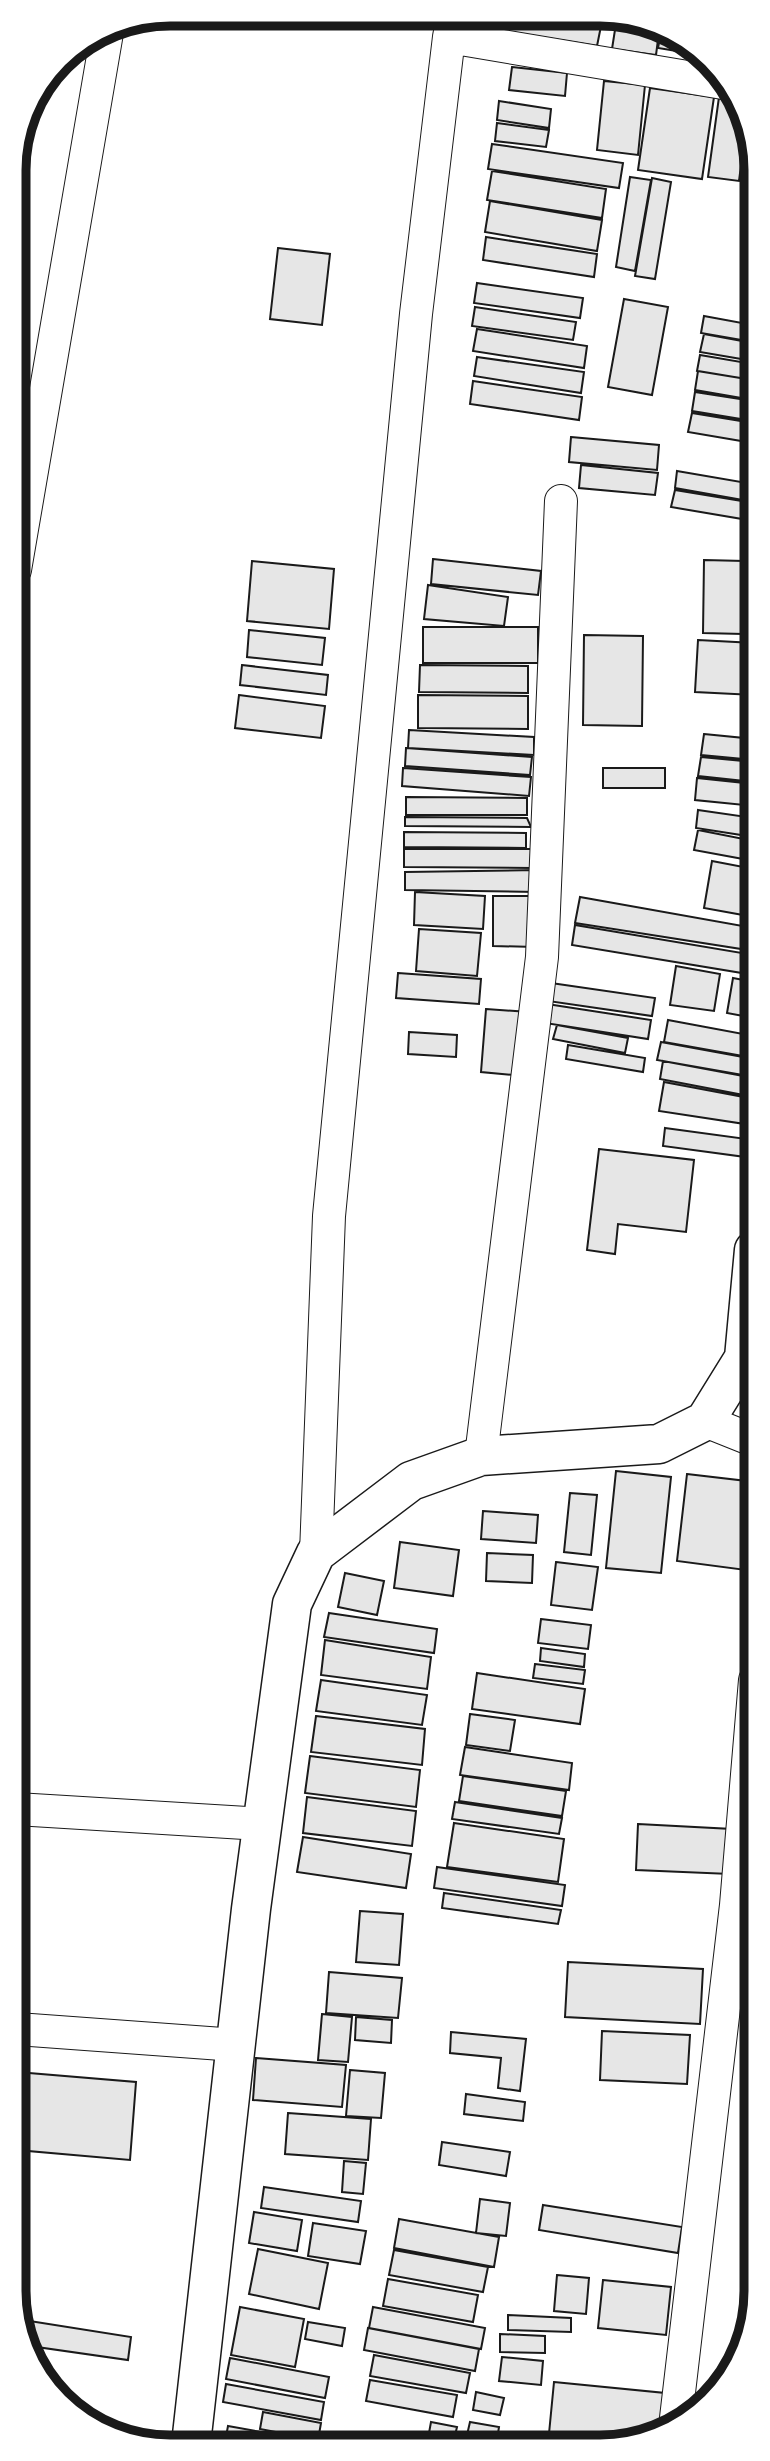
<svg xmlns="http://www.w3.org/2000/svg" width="770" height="2461" viewBox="0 0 770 2461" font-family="'Nunito Sans',sans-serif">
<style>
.building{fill:#e6e6e6;stroke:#1a1a1a;stroke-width:2}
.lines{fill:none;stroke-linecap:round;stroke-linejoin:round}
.street-casing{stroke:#1a1a1a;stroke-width:34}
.secondary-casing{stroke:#1a1a1a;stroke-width:41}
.street{stroke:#fff;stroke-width:32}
.secondary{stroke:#fff;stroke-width:38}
.rim{fill:none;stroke:#1a1a1a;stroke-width:9}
</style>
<rect width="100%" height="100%" fill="#fff"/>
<path class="building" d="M499,16h39l63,10 -4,20 -100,-16z
M617,17h14l28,15 -3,23 -44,-6z
M661,33l23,12 -1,7 -25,-4z
M686,47l23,12 -24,-4z
M512,67l55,6 -2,23 -56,-6z
M604,81l41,4 -7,70 -41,-5z
M650,88l64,9 -12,82 -64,-9z
M719,97l12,2 15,28 -7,54 -31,-4z
M499,101l52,8 -2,19 -52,-8z
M497,123l52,7 -3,17 -51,-6z
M492,144l131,19 -4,25 -131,-19z
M753,145v32h-5z
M492,171l114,18 -4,29 -115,-18z
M630,177l21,3 -16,91 -19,-4z
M652,178l19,4 -16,97 -20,-3z
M490,201l112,19 -5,31 -112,-19z
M486,237l111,17 -3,23 -111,-17z
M278,248l52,6 -8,71 -52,-6z
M477,283l106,15 -3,20 -106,-15z
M624,299l44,8 -16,88 -44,-8z
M475,307l101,15 -3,18 -101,-14z
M704,316l49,9v17l-52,-9z
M477,329l110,17 -3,22 -111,-17z
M704,334l49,9v18l-53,-9z
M700,355l53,9v16l-56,-9z
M477,357l107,15 -3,21 -107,-17z
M698,371l55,9v20l-58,-10z
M473,381l109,16 -3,23 -109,-16z
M695,392l58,9v20l-61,-10z
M692,413l61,10v20l-65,-11z
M571,437l88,8 -2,25 -88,-8z
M581,465l77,8 -3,22 -76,-7z
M677,471l76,13 1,18 -79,-14z
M675,490l79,13v18l-83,-14z
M754,539v23l-5,-1z
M433,559l108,12 -3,24 -107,-11z
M704,560l40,1 -1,73 -40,-1z
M252,561l82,8 -5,60 -82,-8z
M750,564l4,1v29h-6z
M428,585l80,12 -4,29 -80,-7z
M752,600h2v38h-3z
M423,627h115v36h-115z
M249,630l76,8 -3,27 -75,-8z
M584,635l59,1 -1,90 -59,-1z
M698,640l56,3v52l-59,-3z
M242,665l86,10 -2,20 -86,-10z
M420,665l108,1v27l-109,-1z
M239,695l86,11 -4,32 -86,-10z
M418,695l110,1v33l-110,-1z
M409,730l125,7v18l-126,-7z
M704,734l50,5v21l-53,-5z
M406,748l126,9 -2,18 -125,-9z
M701,757l53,5v20l-56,-6z
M403,768l128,9 -2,19 -127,-10z
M603,768h62v20h-62z
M697,778l57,6v22l-59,-6z
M406,797l121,1v17h-121z
M698,810l56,8v19l-58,-9z
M405,817l122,1 4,9 -126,-1z
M698,830l56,11v20l-60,-11z
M404,832l122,1v15l-122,-1z
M404,849h128v19l-128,-1z
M712,861l42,8v48l-50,-9z
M537,870v22l-132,-2v-18z
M415,892l70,4 -2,33 -69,-4z
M493,896h42v51l-42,-1z
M580,897l174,31v23l-179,-28z
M575,925l179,30v20l-182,-30z
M419,929l62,4 -4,43 -61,-5z
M676,966l44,8 -6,37 -44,-6z
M398,973l83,6 -2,25 -83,-6z
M733,978l21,4v36l-27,-5z
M551,983l104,15 -3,18 -104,-15z
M547,1004l104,16 -3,19 -103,-16z
M486,1009l43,3 -4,64 -44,-4z
M668,1020l86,16v22l-90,-16z
M557,1025l71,13 -3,15 -72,-14z
M409,1032l48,3 -1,22 -48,-3z
M661,1042l93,17v18l-97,-17z
M568,1045l77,13 -2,14 -77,-13z
M663,1061l91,17v19l-94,-18z
M664,1082l85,16 -4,26 -86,-13z
M665,1128l89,12 -1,18 -90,-12z
M599,1149l95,11 -8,72 -68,-8 -3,30 -28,-4z
M616,1471l55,6 -10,96 -55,-5z
M687,1474l68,8v72l-2,17 -76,-10z
M570,1493l27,2 -6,60 -27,-3z
M483,1511l55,4 -2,28 -55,-4z
M400,1542l59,8 -6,46 -59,-8z
M487,1553l46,2 -1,28 -46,-2z
M556,1562l42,5 -6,43 -41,-5z
M345,1573l39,8 -7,34 -39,-8z
M329,1613l108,16 -3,24 -110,-16z
M541,1619l50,6 -3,24 -50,-6z
M325,1640l106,17 -4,32 -106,-14z
M541,1648l44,6 -1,13 -44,-6z
M535,1664l50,6 -2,14 -50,-6z
M477,1673l108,16 -5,35 -108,-15z
M321,1680l106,15 -5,30 -106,-14z
M470,1714l45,6 -5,31 -44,-6z
M316,1716l109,13 -3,36 -111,-13z
M465,1747l107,16 -3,27 -109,-15z
M310,1756l110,14 -4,37 -111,-14z
M463,1776l103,15 -4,25 -103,-15z
M307,1797l109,14 -4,35 -109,-13z
M455,1802l107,16 -3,16 -107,-15z
M454,1823l110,16 -6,43 -111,-15z
M638,1824l94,5 -2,45 -94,-4z
M303,1837l108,17 -5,34 -109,-16z
M437,1867l128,18 -3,21 -128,-18z
M444,1893l117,17 -3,14 -116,-16z
M360,1911l43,3 -4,51 -43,-3z
M568,1962l135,7 -3,55 -135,-7z
M329,1972l73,6 -4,40 -72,-5z
M322,2014l30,3 -4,45 -30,-2z
M742,2014l13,1v25h-14z
M356,2017l36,3 -1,23 -36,-3z
M602,2031l88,4 -3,49 -87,-4z
M451,2032l75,7 -6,52 -22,-3 3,-30 -51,-5z
M256,2058l90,7 -4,42 -89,-7z
M350,2070l35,3 -4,45 -35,-2z
M17,2072l119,10 -6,78 -113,-10z
M466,2094l59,8 -2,19 -59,-7z
M751,2096l4,1v24h-5z
M288,2113l83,6 -3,41 -83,-6z
M442,2142l68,10 -4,24 -67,-11z
M344,2161l22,2 -3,31 -21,-2z
M264,2187l97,14 -3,21 -97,-14z
M480,2199l30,4 -4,33 -30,-3z
M543,2205l139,22 -4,26 -139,-23z
M254,2212l48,8 -5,31 -48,-8z
M399,2219l100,18 -5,30 -100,-19z
M313,2223l53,8 -6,33 -52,-8z
M258,2249l70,14 -9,46 -70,-15z
M394,2250l94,17 -5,25 -94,-17z
M557,2275l32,3 -3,36 -32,-3z
M388,2279l90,16 -5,27 -90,-16z
M603,2280l68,7 -5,48 -68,-7z
M240,2307l64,12 -9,48 -64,-12z
M373,2307l112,21 -4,21 -112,-21z
M508,2315l63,3v14l-63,-2z
M17,2319l114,18 -3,23 -98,-14z
M308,2322l37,6 -3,18 -37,-7z
M368,2328l111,21 -4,22 -111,-21z
M500,2334l45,2v17l-45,-1z
M374,2355l96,18 -4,20 -96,-17z
M502,2357l41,4 -2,24 -42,-4z
M230,2358l99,19 -4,21 -99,-19z
M370,2380l87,15 -4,22 -87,-16z
M554,2382l111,11 -3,33 -32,18h-82z
M226,2384l98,18 -3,18 -98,-18z
M476,2392l28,6 -4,17 -27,-5z
M263,2412l58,11 -3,17 -58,-11z
M431,2422l26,5 -4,17h-26z
M470,2422l29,5 -2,13 -30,-5z
M228,2426l78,14 -1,4 -80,-2z"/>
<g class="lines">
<defs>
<path id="street" d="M449,37l274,46
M15,570l93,-543
M705,1421l50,20
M481,1456l61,-499 19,-456
M316,1553l13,-337 87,-902 33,-277 4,-21
M16,1809l246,15
M17,2029l219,16
M676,2418l60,-513 19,-225"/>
<path id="secondary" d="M191,2444l60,-535 41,-305 24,-51 95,-72 70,-25 178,-12 46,-23 39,-63 10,-108"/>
</defs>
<use href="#street" class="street-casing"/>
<use href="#secondary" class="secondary-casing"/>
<use href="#street" class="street"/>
<use href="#secondary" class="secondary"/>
</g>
<path d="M0 0H770V2461H0ZM170 26H600A144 144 0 0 1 744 170V2291A144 144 0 0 1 600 2435H170A144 144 0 0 1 26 2291V170A144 144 0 0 1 170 26Z" fill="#fff" fill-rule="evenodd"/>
<path class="rim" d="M170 26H600A144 144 0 0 1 744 170V2291A144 144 0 0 1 600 2435H170A144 144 0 0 1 26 2291V170A144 144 0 0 1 170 26Z"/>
</svg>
